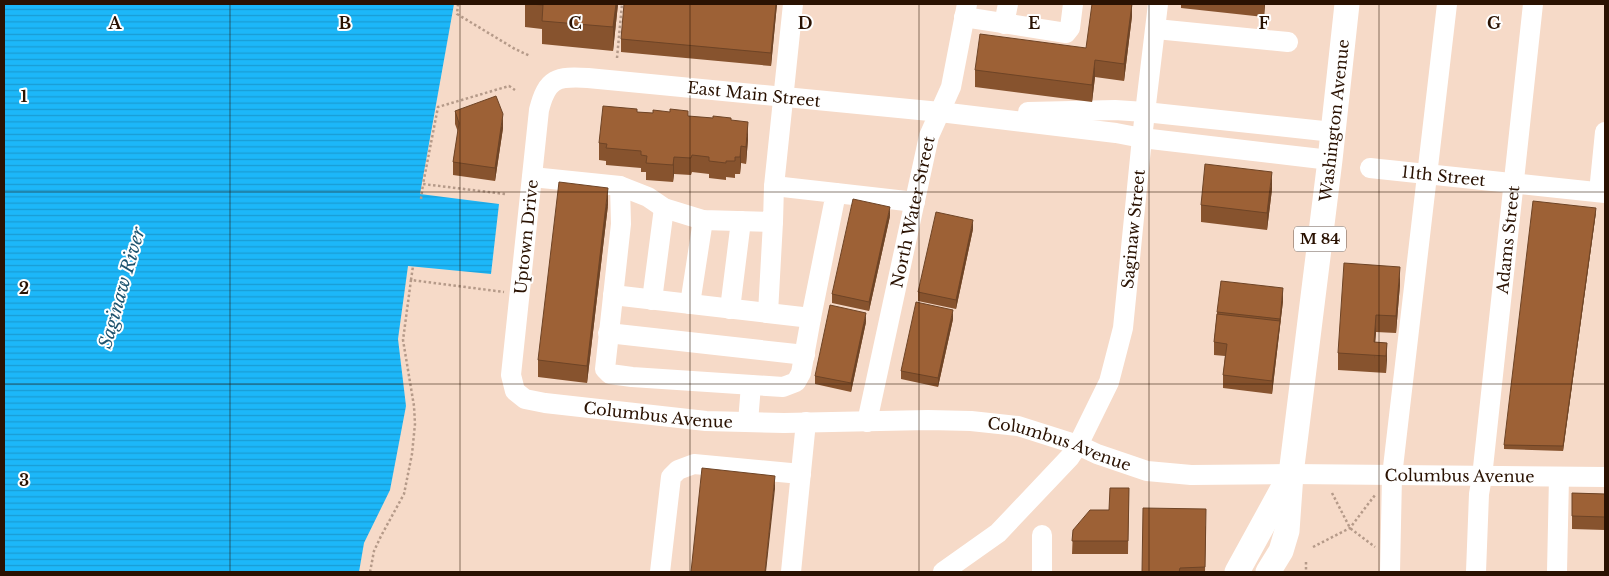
<svg xmlns="http://www.w3.org/2000/svg" width="1609" height="576" viewBox="0 0 1609 576" font-family="'Libre Baskerville',serif">
<style>
.water{fill:url(#water-rules)}
.lines{fill:none;stroke-linecap:round;stroke-linejoin:round}
.path{stroke:#b59a89;stroke-width:2.5;stroke-dasharray:2.5 2.5;stroke-linecap:butt}
.minor{stroke:#fff;stroke-width:20}
.major{stroke:#fff;stroke-width:25}
.wall{fill:#87532e}
.shaded-wall{fill:#6e4426}
.building{fill:#9d6136;stroke:#6e4426}
.grid{fill:none;stroke:#2a1202;stroke-width:1;stroke-opacity:0.55}
.labels{text-anchor:middle;stroke-width:4;stroke-linejoin:round;paint-order:stroke}
.shield{fill:#fff;stroke:#6a594e;stroke-width:1}
.shield-label{font-size:15px;font-weight:bold;fill:#2a1202}
.street-label{font-size:16px;fill:#2a1202;stroke:#fff}
.water-label{font-size:18px;font-style:italic;fill:#1e546f;stroke:#fff}
.grid-label{font-size:16px;text-anchor:middle;font-weight:bold;fill:#2a1202;stroke:#fff;stroke-width:4;stroke-linejoin:round;paint-order:stroke}
</style>
<defs>
<pattern id="water-rules" width="6" height="5" patternUnits="userSpaceOnUse" patternTransform="scale(1.25)"><rect width="6" height="5" fill="#1cb7f9"/><path d="M0 2.5h6" fill="none" stroke="#1a9cd4"/></pattern>
</defs>
<rect width="100%" height="100%" fill="#f6dac8"/>
<path class="water" d="M4,4h450l-34,190 79,10 -8,70 -83,-8 -10,73 8,67 -16,84 -26,53 -5,29h-355z"/>
<g class="lines">
<path class="path" d="M458,4l-1,10 58,35 15,7
M617,58l5,-54
M505,194l-82,-10 15,-77 71,-21 6,4
M421,199l2,-15
M411,280l2,-14
M1332,493l18,35 25,19
M1313,547l37,-19 25,-33
M1306,562v10
M370,572l4,-21 7,-15 23,-42 8,-40 3,-30 -1,-18 -11,-66 8,-60 93,12"/>
<g class="minor">
<path d="M964,17l102,16 4,-5 3,-24"/>
<path d="M1004,24l4,-20"/>
<path d="M1156,29l132,13"/>
<path d="M1028,112l87,-2 30,2 188,20"/>
<path id="s1" d="M1330,160l-188,-22 -26,-5 -176,-21 -352,-34c-31,-2 -41,0 -49,32l-28,265 4,16 10,8 20,4 161,18 78,2 144,-3 43,1 47,5 60,19 19,9 50,17 44,4 100,-1 314,3"/>
<path id="s2" d="M1370,168l235,25"/>
<path d="M532,177l88,9 28,11 16,11 39,12 70,2 1,-36 19,-182"/>
<path d="M620,186l1,38 -16,145 5,5 22,3 151,10 13,-5 5,-9 10,-55 25,-125 -62,-7"/>
<path d="M1599,192l6,-60"/>
<path d="M836,193l79,9"/>
<path d="M613,295l198,23"/>
<path d="M652,300l12,-92"/>
<path d="M690,304l13,-84"/>
<path d="M730,309l11,-88"/>
<path d="M768,313l5,-91"/>
<path d="M608,333l197,22"/>
<path d="M748,422l3,-37"/>
<path id="s3" d="M867,422l62,-286 22,-49 16,-83"/>
<path d="M1042,535v37"/>
<path d="M660,572l11,-95 7,-7 16,-6 107,10"/>
<path d="M791,572l15,-150"/>
<path id="s4" d="M943,572l55,-39 72,-76 8,-12 31,-63 14,-54 19,-190 16,-134"/>
<path d="M1390,572l2,-96 55,-472"/>
<path id="s5" d="M1476,572l3,-78 3,-17 51,-473"/>
<path d="M1557,572l2,-95"/>
</g>
<g class="major">
<path d="M1237,572l50,-91"/>
<path id="s6" d="M1268,572l13,-21 6,-20 4,-57 39,-314 17,-156"/>
</g>
</g>
<path class="wall" d="M525,4h93l-5,47 -71,-7v-15l-17,-2z
M777,4l-6,62 -150,-14v-13z
M1132,4v12l-8,65 -29,-4 -3,25 -117,-15v-17l111,-22z
M1181,4h84l-1,13 -83,-9z
M455,111l48,17 -8,53 -42,-6v-13l5,-30 -3,-8z
M637,112l94,8 17,19 -2,25 -5,-1 -1,11h-5v4l-9,-1v3l-17,-2v-4l-17,-2 -1,3 -17,-1 -1,8 -27,-2v-8h-5v-4l-35,-3v-4l-7,-1v-17z
M1272,189l-5,41 -66,-8v-17z
M608,205l-21,178 -49,-6v-17z
M1596,212l-33,239 -59,-2v-4z
M890,216l-21,95 -37,-8v-9z
M973,229l-17,80 -38,-8v-9z
M1400,284l-4,49 -20,-1 -1,10 12,1 -1,30 -48,-3v-17z
M1283,301l-11,93 -49,-6v-13l2,-19 -11,-1v-13l3,-30z
M953,319l-15,68 -37,-8v-8z
M866,322l-15,70 -36,-8v-8z
M1129,488l-1,66h-56l1,-24 36,-20z
M1572,493l33,1v36l-33,-1z
M1206,526l-1,46h-63z"/>
<path class="shaded-wall" d="M616,4h2l-5,47v-24z
M776,4h1l-6,62v-13z
M1132,4v12l-8,65v-17z
M1264,4h1l-1,13z
M1095,60v17l-3,25v-17z
M503,114v14l-8,53v-13z
M748,122v17l-2,25v-17z
M741,146v17l-1,11v-17z
M674,157v17l-1,8v-17z
M1272,172v17l-5,41v-17z
M608,188v17l-21,178v-17z
M890,207v9l-21,95v-9z
M1596,208v4l-33,239v-5z
M973,220v9l-17,80v-9z
M1400,267v17l-4,49v-17z
M1283,288v13l-11,93v-13z
M953,310v9l-15,68v-9z
M866,313v9l-15,70v-9z
M1376,315v17l-2,27v-17z
M1387,343v17l-1,13v-17z
M775,476v13l-9,83h-1z"/>
<path class="building" d="M529,4h87l-3,23 -71,-6 1,-16z
M624,4h152l-5,49 -150,-14z
M1092,4h40l-8,60 -29,-4 -3,25 -117,-15 5,-36 106,14z
M496,96l7,18 -8,54 -42,-6 6,-39 -4,-12z
M603,106l34,3v3l16,1v-3l17,2v-3l18,2v5l25,2v-2l18,2v2l17,2 -2,25 -5,-1 -1,11h-5v4h-9v2l-17,-2v-4l-17,-2 -1,3 -17,-1 -1,8 -27,-2 1,-7 -6,-1v-4l-35,-3 1,-4 -8,-1z
M1205,164l67,8 -5,41 -66,-8z
M559,182l49,6 -21,178 -49,-6z
M853,199l37,8 -21,95 -37,-8z
M1533,201l63,7 -33,238 -59,-1z
M936,212l37,8 -17,80 -38,-8z
M1344,263l56,4 -4,49 -20,-1 -2,27 13,1 -1,13 -48,-3z
M1221,281l62,7 -3,31 -63,-7z
M916,302l37,8 -15,68 -37,-7z
M830,305l36,8 -15,70 -36,-7z
M1217,314l63,7 -8,60 -49,-6 4,-31 -13,-2z
M702,468l73,8 -10,96h-74z
M1110,488h19l-1,53h-56l1,-11 17,-20h19z
M1572,493l33,1v23l-33,-1z
M1143,508l63,1 -1,58 -25,1 -1,4h-37z"/>
<path class="grid" d="M230,4v568M460,4v568M690,4v568M919,4v568M1149,4v568M1379,4v568M4,192h1601M4,384h1601"/>
<g class="labels">
<rect class="shield" x="1294" y="226.5" width="52" height="25" rx="4"/>
<g class="shield-label">
<text x="1320" y="244">M 84</text>
</g>
<g class="street-label">
<text transform="translate(754 94) rotate(6)" y="6">East Main Street</text>
<text dy="6" stroke="none"><textPath href="#s6" startOffset="459">Washington Avenue</textPath></text>
<text dy="6" stroke="none"><textPath href="#s2" startOffset="74">11th Street</textPath></text>
<text dy="6" stroke="none"><textPath href="#s3" startOffset="215">North Water Street</textPath></text>
<text dy="6" stroke="none"><textPath href="#s4" startOffset="412">Saginaw Street</textPath></text>
<text transform="translate(526 237) rotate(-84)" y="6">Uptown Drive</text>
<text dy="6" stroke="none"><textPath href="#s5" startOffset="334">Adams Street</textPath></text>
<text dy="6" stroke="none"><textPath href="#s1" startOffset="1244">Columbus Avenue</textPath></text>
<text dy="6" stroke="none"><textPath href="#s1" startOffset="1649">Columbus Avenue</textPath></text>
<text dy="6" stroke="none"><textPath href="#s1" startOffset="2054">Columbus Avenue</textPath></text>
</g>
<g class="water-label">
<text transform="translate(122 288) rotate(-74)" y="6">Saginaw River</text>
</g>
</g>
<g class="grid-label">
<text x="115" y="29">A</text>
<text x="345" y="29">B</text>
<text x="575" y="29">C</text>
<text x="805" y="29">D</text>
<text x="1034" y="29">E</text>
<text x="1264" y="29">F</text>
<text x="1494" y="29">G</text>
<text x="24" y="102">1</text>
<text x="24" y="294">2</text>
<text x="24" y="486">3</text>
</g>
<rect width="1609" height="576" fill="none" stroke="#2a1202" stroke-width="10"/>
</svg>
